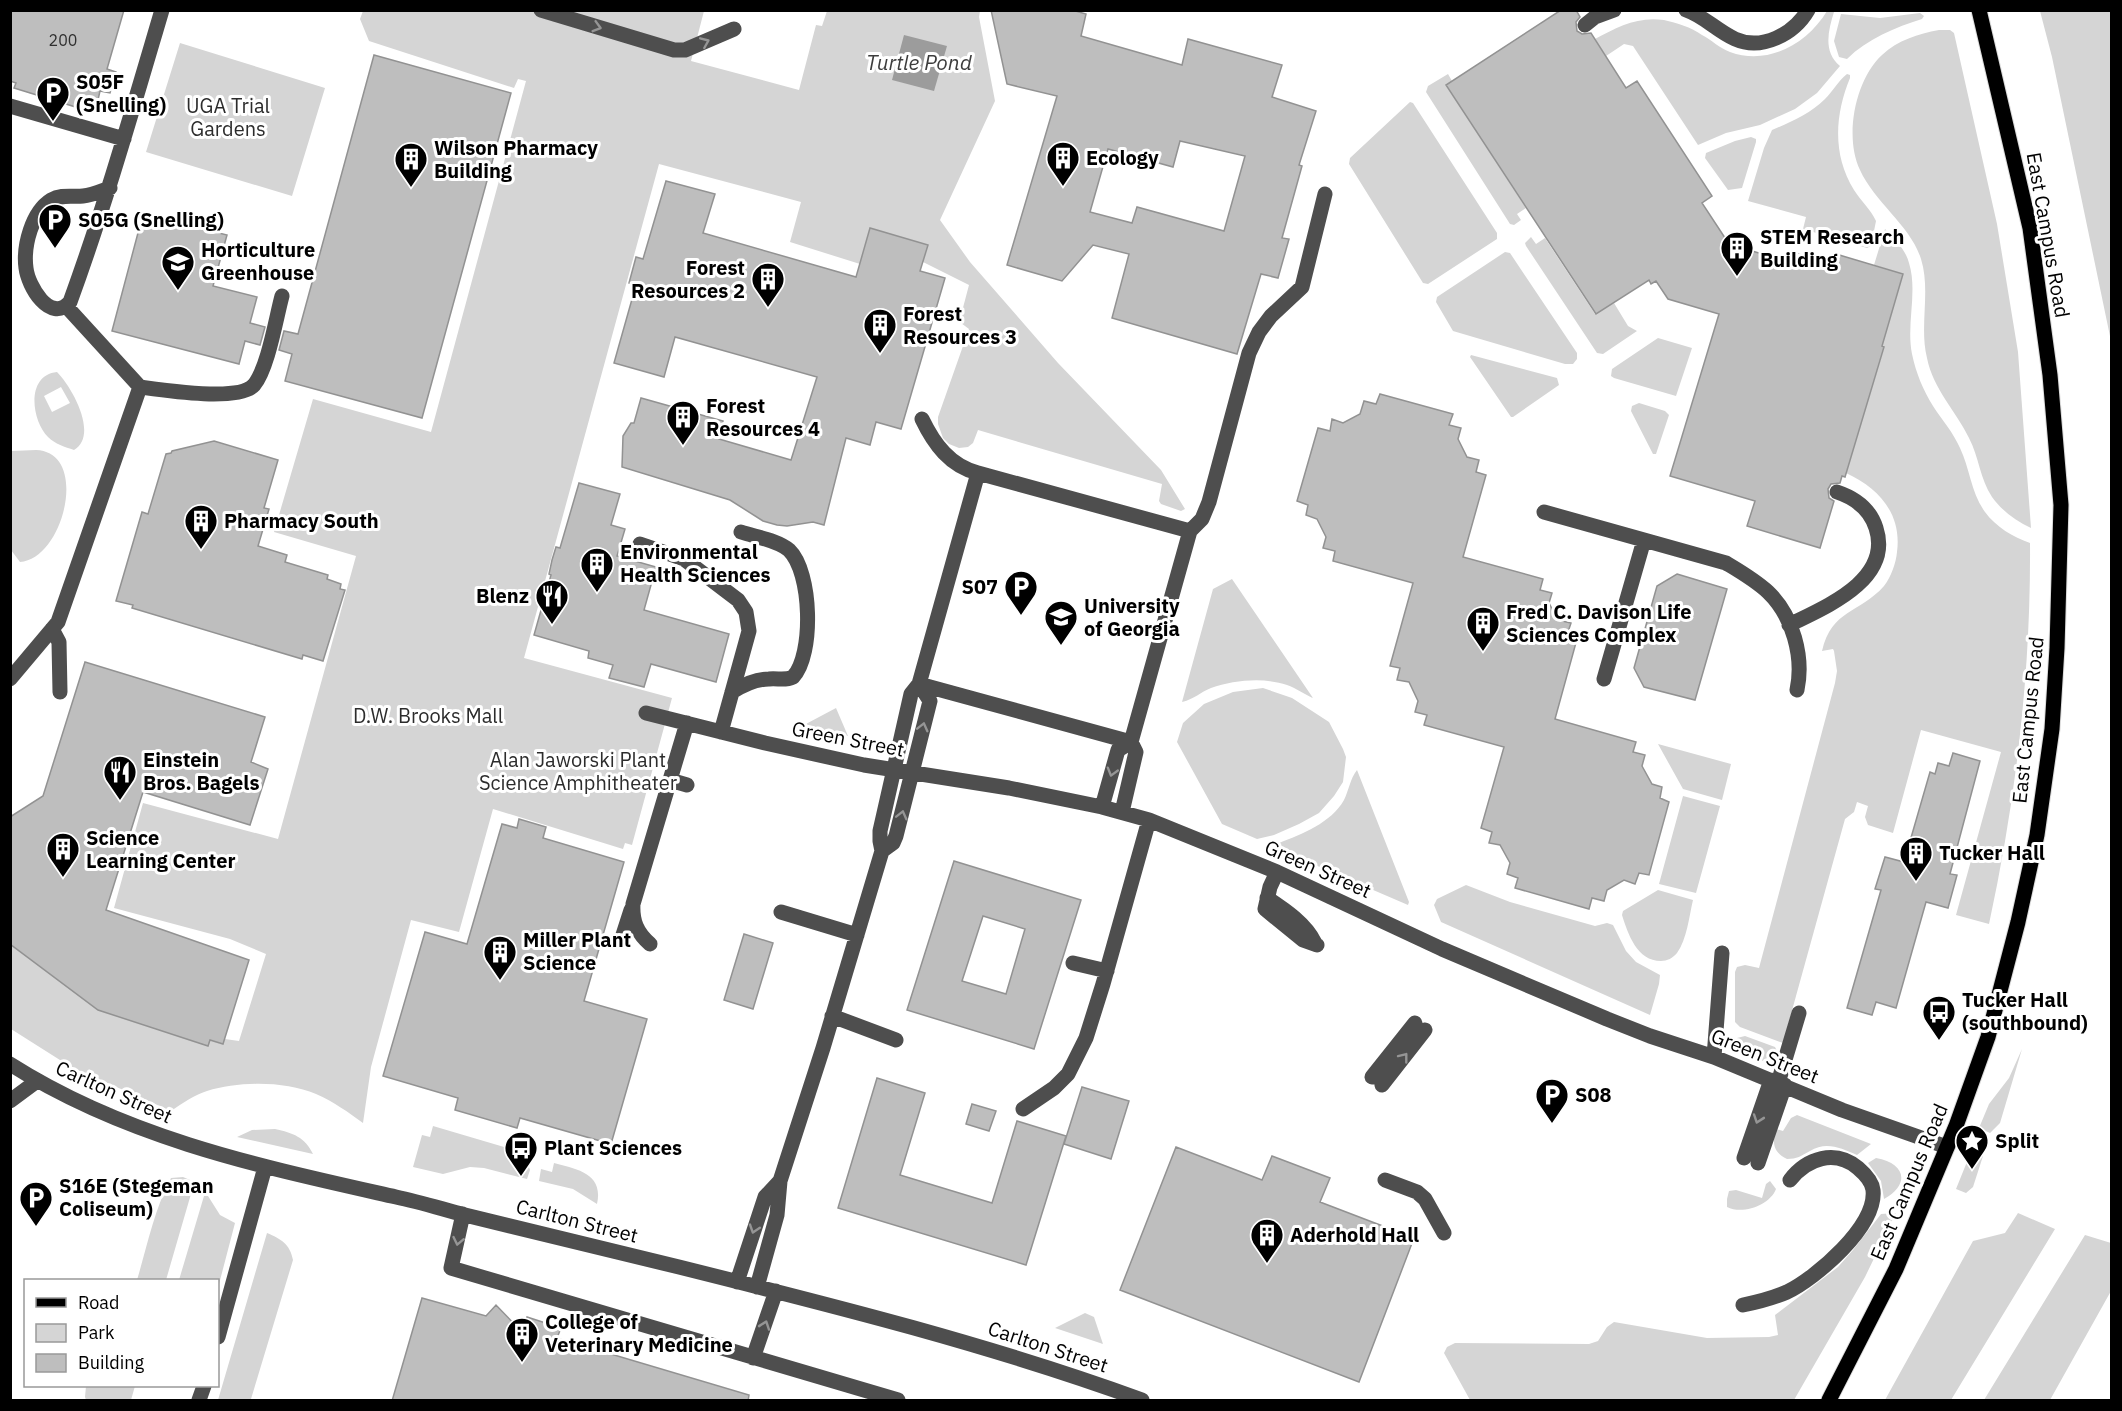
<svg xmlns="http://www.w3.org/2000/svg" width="2122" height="1411" viewBox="0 0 2122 1411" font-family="'IBM Plex Sans',sans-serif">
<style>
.green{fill:#d5d5d5;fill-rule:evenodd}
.water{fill:#9c9c9c}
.building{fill:#bebebe;stroke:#929292;stroke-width:1.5;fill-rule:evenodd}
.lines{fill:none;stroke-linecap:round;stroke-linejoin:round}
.major-casing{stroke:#dbdbdb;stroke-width:17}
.minor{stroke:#4e4e4e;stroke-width:15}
.major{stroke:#000;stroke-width:15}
.oneway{stroke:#959595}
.labels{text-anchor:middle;stroke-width:6;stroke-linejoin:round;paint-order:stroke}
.number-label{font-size:16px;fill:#303030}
.poi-label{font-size:20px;font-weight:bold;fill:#000;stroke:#fff;text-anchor:start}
.park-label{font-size:20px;fill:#2c2c2c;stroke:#fff}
.street-label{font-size:20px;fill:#000;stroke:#fff}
.water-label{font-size:21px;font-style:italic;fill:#3d3d3d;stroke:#fff}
</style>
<rect width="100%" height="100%" fill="#fff"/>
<path class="green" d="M363,11h341l-13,50 108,29 17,-65 6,1 5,-15h153l-1,6 16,84 -55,119 30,42 88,101 103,107 24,39 -4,2 -20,-7 -2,-3 3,-17 -184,-54 -5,13 -5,4 -9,1 -10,-4 -6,-6 -5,-14v-7l31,-88 -8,-6 -1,-4 9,-34 -46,-23 -53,-33 -10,35 -70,-22 11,-40 -142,-38 -135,494 148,40 -40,147 -7,-2 -2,6 -130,-40 -34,123 -48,-12 -40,147 -8,56c-15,-11 -29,-21 -47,-29 -31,-13 -76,-13 -109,-3 -13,4 -24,12 -36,20l-100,-44 -60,-38 -1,-85 198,102 2,-6 12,4 3,-5 14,2 27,-87 -36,-15 -116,-31 29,-105 135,36 78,-283 -82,-24 39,-133 118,33 95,-351 -8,-2 -4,9 -145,-47 -9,-22z
M1827,11l7,1c-6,19 -11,40 6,54l-23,27 -22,16 -35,16 -34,8 -28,12 -65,-99 -9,-2 -18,12 -11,-17c22,-12 43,-23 69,-19 13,3 27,7 38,15 10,5 17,13 28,17 38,14 77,-8 97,-41z
M2040,11h71v330l-59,-284z
M1920,13l4,3 -2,3c-26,8 -55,20 -75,40l-8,-2 -5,-16 7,-27 39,4z
M1939,30h11l4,3 43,191 21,128 13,176c-15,-7 -29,-17 -39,-31 -12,-18 -13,-40 -23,-59 -13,-27 -36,-49 -42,-80 -8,-32 4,-67 -6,-99 -10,-33 -46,-56 -61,-89 -16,-33 -5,-90 22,-115 16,-15 36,-21 57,-25z
M180,43l145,45 -33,108 -146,-44z
M1448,74l4,7 -6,4 80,123 -9,6 4,6 -7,5 -4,-1 -84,-132 2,-6z
M1847,74l3,1v3c-15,36 -18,77 4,112 7,11 17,20 22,31l-5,25 -4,2 -64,-19 3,-12 -58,-16 16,-53 8,-18c19,-8 38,-16 53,-31 8,-8 13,-18 22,-25z
M1410,102l3,1 84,130v6l-69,45 -5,-1 -74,-119 1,-6z
M1751,137l5,2v3l-14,46 -14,2 -23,-32 1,-5 29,-12z
M1885,229c9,9 21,21 24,34 9,29 -3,61 3,91 4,19 11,36 21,52 9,14 20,26 27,42 10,21 11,45 25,64 11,15 28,25 45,31 1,129 -14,256 -41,381l-33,-9 45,-163 -80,-22 -28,103 -25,-8 -3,-8 3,-11 -11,-4 -3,10 -9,7 -62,224 -43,-16 -5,-5v-50l2,-5 8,-2 14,3 76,-285 2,-12 -3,-20 -1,-2 -11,2c10,-42 37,-37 62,-65 7,-9 12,-23 13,-34 5,-38 -18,-64 -51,-79l38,-125 -2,-2 21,-72 -29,-9z
M1531,237l5,7 9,-6 50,76 19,-11 14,23 9,5 -34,23 -6,-1 -71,-107 -1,-3z
M1505,252l5,1 67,100v6l-4,5h-8l-112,-33 -17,-29 1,-5z
M1658,338l34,10 -16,48 -62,-18 -3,-2 1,-7z
M1471,355l86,23 2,7 -46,32h-2l-41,-60z
M57,372c15,15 42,63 17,78 -9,-3 -19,-6 -26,-13 -17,-17 -22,-62 9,-65zM61,387l9,16 -18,9 -8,-16z
M1639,403l26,8 4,4 -13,39h-3l-22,-43 1,-5z
M36,450c54,2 28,109 -16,112l-9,-12v-99z
M1232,579l81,119c-9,-4 -17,-10 -26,-13 -23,-8 -53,-5 -76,3 -11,4 -16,11 -29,14l31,-113z
M1263,688l29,10 37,24 14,27 3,8 -3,25 -9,14 -15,17 -20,11 -25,11 -17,4 -35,-15 -45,-82 6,-19 21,-19 29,-12z
M836,708l12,28 -44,-11z
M1658,744l73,20 -9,36 -39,-11z
M1357,770l52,132 -1,3 -130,-56 1,-6c23,-9 52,-20 65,-43 5,-10 6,-21 13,-30z
M1683,796l37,10 -24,87 -37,-9z
M1466,885l44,17 85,24 12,-3 6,2 13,26 10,11 24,13 -1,9 -9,31 -209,-93 -7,-17 3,-6z
M1658,890l35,10c-4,17 -6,39 -16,53 -4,5 -10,8 -16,8 -24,0 -33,-27 -39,-46l1,-4z
M1745,1036l30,11 3,6 -10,8c-15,0 -28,-6 -32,-20l1,-3z
M2022,1049l-22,74 -10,10 -11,-5 10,-24 20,-26z
M1797,1115l74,29 -14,11c-16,-7 -31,-14 -47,-4 -9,5 -13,8 -23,8 -14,-7 -15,-16 -11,-30l7,2 8,-13z
M433,1126l91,27 6,17 -3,9 -43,-11 -14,-1 -27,7 -30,-7 9,-32 8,2z
M275,1129c18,4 30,8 38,25l-76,-17 15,-7z
M1973,1147l7,3 3,6 -10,31 -7,6 -10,-4z
M1876,1158c29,5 35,26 8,41l-3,-18 -13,-18z
M554,1163c22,6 50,10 43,41l-24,-15 -34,-8 2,-12 11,3z
M183,1177l7,3 3,7 -27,93h-29c10,-33 17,-70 34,-102z
M1770,1181l6,8c-6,16 -33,26 -49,18v-8l2,-8 7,-1 26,8 4,-14z
M204,1196h4l12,19 15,8 -17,65v-8h-39z
M1896,1213l-31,64 -71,123h-324l-26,-47 3,-6 8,-4 134,1 9,-3 9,-14 7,-5 93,16 62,-1 9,-2 -3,-20 63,-48 15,-17 28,-36z
M2018,1213l37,16 -104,171h-66l88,-159 32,-8z
M267,1233c14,6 23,11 26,27l-42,139 -1,1h-32z
M2085,1235l26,8v48l-61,109h-66z
M1085,1313l9,4 9,27 -48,-16z
M86,1386h49l-4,14h-45l-1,-3z"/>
<path class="water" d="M904,35l43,11 -13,45 -42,-11z"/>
<path class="building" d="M10,10h114l-17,59 9,3 -6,21 -10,-2 -5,22 -81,-25 2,-5 -6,-2z
M991,10h81l14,4 -5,22 101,29 6,-26 94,26 -10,32 44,14 -17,54 3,1 -20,72 7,1 -11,39 -17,-4 -24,80 -125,-36 17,-64 -36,-9 -31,36 -55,-16 50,-169 -50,-12zM1180,141l65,15 -21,75 -87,-24 -5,16 -42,-11 18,-63 65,18z
M1561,10h15l4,7 -4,5 1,9 5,3 9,-1 35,55 11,-7 75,115 -10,7 27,41 63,19 3,-10 38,11 3,-10 67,20 -21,72 2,1 -39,130 -3,-1 -2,7 -9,1 -3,5 1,9 5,3 -14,47 -73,-22 8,-25 -85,-25 49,-162 -51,-15 -12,-18 -5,3 -2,-4 -53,34 -150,-229z
M374,55l137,38 -89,325 -137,-37 7,-27 -13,-4 5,-19 14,3z
M666,181l49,13 -12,39 153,44 14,-49 58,17 -8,26 25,7 -44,151 -25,-7 -6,23 -24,-7 -22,87 -11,-3 -26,4 -10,-1 -14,-4 -33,-21 -108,-33 1,-31 8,-13h3l7,-25 82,23 -4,18 72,21 26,-83 -142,-40 -11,40 -50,-14 22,-78 -7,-2 7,-26 7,2z
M143,214l84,21 -14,51 44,11 -7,26 15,4 -5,18 -15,-4 -6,23 -127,-33z
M1380,394l73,20 -4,11 12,3 -3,11 9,18 12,3 -3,12 10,3 -23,82 80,22 -3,11 12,3 -3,10 9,17 13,3 -4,12 10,4 -22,80 81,23 -3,10 12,3 -3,11 10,18 10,3 -2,11 9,4 -20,73 -10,-2 -4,11 -11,-4 -17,10 -3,11 -12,-3 -3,11 -74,-21 3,-10 -11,-4 3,-11 -10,-18 -11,-2 3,-11 -11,-4 23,-81 -80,-22 3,-10 -12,-3 3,-11 -9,-19 -12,-2 3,-12 -10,-2 23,-83 -80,-22 2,-10 -12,-3 3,-11 -9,-18 -11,-4 2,-10 -11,-4 21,-73 12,3 2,-12 11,4 17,-9 4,-13 12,3z
M214,441l64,19 -14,48 5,1 -11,37 29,9 -2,7 43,13 -1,4 14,5 -1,5 5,1 -22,71 -20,-6 -1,4 -170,-51 1,-3 -17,-4 26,-89 6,2 18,-60 5,-1 1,-2z
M579,483l41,11 -9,31 14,4 -8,27 39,11 -12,43 85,24 -13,48 -65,-18 -7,23 -35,-9 4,-13 -25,-7 1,-7 -55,-16 17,-60 -2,-1 3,-14 4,-13 4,1z
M1677,574l50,15 -32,111 -51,-13 -10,-19 23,-82z
M85,662l180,55 -14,45 17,7 -18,56 -107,-33 -37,118 143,50 -26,84 -13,-4 -2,6 -110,-36 -88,-66v-127l33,-21z
M1953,753l27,8 -30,113 7,1 -9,33 -22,-6 -30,106 -20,-6 -4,13 -25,-7 34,-118 -6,-1 10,-32 19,5 26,-90 5,2 3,-11 11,3z
M519,819l27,8 -3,11 81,24 -40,139 63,18 -36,125 -91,-26 -3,10 -62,-18 3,-12 -75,-22 42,-144 42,12 35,-120 15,4z
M954,861l127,39 -47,149 -127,-39zM983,916l42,13 -19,65 -44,-13z
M744,934l29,9 -20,66 -29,-9z
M877,1078l48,15 -25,82 92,28 25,-82 49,15 -40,129 -188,-57z
M1082,1087l47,14 -18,58 -47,-15z
M972,1104l24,7 -7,20 -23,-7z
M1176,1147l86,33 10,-24 58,22 -10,24 94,36 -55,144 -239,-92z
M422,1298l64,18 10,-11 26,27 5,-15 34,11 -4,10 192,57 -1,6h-356z"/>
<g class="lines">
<defs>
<path id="major" d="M1829,1400l67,-131 60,-143 32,-89 30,-115 19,-87 15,-106 5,-81 4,-143 -11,-130 -20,-147 -51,-218"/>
</defs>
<use href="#major" class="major-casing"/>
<path class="minor" d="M541,10l133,40h11l49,-21
M1686,10c18,6 31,21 49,29 27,12 59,-5 73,-29
M1585,25l10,-8 19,-7
M10,106l114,33
M110,188c-9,3 -17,7 -27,8 -12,1 -21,-2 -32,4 -19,12 -28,46 -25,68 2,18 24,56 44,34 35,-96 63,-194 92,-292
M140,387c22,3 99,15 114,-2 14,-17 22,-67 28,-89
M922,419c12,25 28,47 56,54
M1544,512l182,51c15,9 29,17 42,29 25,24 36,65 29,98
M1190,531l12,-12 7,-17 40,-149 10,-21 12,-16 31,-29 23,-93
M640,544l44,15 54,41 8,12 3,19 -28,101
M1789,625c36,-18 104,-45 87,-97 -6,-19 -21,-30 -39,-36
M52,629l7,13 1,50
M10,679l48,-57 82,-235 -74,-81
M1604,679l40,-139
M919,684l212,58 5,10 -14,60
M732,692c11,-7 23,-13 37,-13 9,-1 16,2 24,-2 21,-22 19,-105 -4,-127 -12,-10 -33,-13 -48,-18
M646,713l119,30 99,22 145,23 93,19 47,13 128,52 165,77 165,70 43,17 64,21 128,53 105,37
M670,780l17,5
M882,851l11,-8 3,-7 34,-135 -11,-17
M1277,872l-7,15 -5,22 38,31 14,5
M1267,898c18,12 38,25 48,45
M781,912l76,23
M621,941l10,-31
M650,944c-13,-11 -18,-23 -17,-40l54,-181
M1073,963l34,8
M832,1016l64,24
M1714,1057l8,-104
M10,1064c118,75 253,103 386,133 24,5 46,12 69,18 72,17 143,35 214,52 156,39 312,78 463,133
M1372,1077l43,-54
M1778,1083l21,-70
M1382,1085l43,-55
M10,1101l27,-20
M1023,1109l31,-21 14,-14 18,-36 17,-54 46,-164
M1744,1158l27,-78
M1758,1163l27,-78
M1385,1180l32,12 8,7 19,34
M463,1214l-12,54 447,132
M737,1282l28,-85 15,-16
M757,1287l20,-72 3,-34 43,-133 59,-197 -2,-10v-10l31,-137 8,-10 59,-211 212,58 -59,211 -13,8 -16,57
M1743,1305c15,-3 30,-7 44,-13 29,-14 90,-66 86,-102 -1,-9 -8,-16 -15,-22 -23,-19 -51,-10 -68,12
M218,1337l47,-170
M753,1358l23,-67
M199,1400l5,-14"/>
<use href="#major" class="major"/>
</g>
<defs><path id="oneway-chevron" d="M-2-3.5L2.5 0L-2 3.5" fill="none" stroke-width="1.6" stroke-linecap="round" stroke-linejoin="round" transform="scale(1.5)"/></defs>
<g class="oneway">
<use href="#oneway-chevron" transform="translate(597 27) rotate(16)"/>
<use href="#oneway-chevron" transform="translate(705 42) rotate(-23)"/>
<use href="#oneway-chevron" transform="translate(923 727) rotate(-76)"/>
<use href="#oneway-chevron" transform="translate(1112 772) rotate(106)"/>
<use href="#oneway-chevron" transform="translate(902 815) rotate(-76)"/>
<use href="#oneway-chevron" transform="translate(1404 1057) rotate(-52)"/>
<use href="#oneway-chevron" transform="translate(1758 1119) rotate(109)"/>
<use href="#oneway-chevron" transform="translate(754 1229) rotate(108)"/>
<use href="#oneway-chevron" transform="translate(458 1241) rotate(102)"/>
<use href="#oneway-chevron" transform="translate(765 1325) rotate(-71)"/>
</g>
<defs>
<symbol id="parking-pin" viewBox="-11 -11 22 30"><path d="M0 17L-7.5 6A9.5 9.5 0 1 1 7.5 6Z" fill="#000" stroke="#fff"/><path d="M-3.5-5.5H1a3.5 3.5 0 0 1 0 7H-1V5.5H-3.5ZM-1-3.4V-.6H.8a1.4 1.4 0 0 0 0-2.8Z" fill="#fff"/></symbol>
<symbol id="building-pin" viewBox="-11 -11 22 30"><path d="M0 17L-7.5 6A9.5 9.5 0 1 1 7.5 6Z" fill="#000" stroke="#fff"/><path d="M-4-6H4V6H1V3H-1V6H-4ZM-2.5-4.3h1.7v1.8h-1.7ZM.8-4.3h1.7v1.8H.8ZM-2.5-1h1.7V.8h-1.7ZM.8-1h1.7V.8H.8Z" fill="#fff"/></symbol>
<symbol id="university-pin" viewBox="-11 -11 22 30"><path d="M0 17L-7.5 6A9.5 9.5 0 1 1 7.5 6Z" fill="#000" stroke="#fff"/><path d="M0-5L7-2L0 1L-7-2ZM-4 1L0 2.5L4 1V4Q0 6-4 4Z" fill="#fff"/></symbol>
<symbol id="restaurant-pin" viewBox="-11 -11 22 30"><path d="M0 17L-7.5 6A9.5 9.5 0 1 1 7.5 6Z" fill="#000" stroke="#fff"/><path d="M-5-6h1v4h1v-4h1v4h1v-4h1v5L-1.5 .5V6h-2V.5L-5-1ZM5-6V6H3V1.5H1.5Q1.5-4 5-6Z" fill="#fff"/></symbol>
<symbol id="bus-pin" viewBox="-11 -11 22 30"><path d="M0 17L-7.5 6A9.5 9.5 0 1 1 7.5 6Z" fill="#000" stroke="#fff"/><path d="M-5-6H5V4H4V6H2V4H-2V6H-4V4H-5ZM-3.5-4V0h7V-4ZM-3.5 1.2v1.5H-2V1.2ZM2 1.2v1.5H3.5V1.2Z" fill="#fff"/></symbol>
<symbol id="sight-pin" viewBox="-11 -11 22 30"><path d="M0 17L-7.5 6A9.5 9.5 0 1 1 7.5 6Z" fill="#000" stroke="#fff"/><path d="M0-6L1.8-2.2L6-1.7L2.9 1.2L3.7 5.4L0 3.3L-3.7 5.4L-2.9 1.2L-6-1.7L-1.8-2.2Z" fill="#fff"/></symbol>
</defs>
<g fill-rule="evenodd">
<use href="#parking-pin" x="34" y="74" width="38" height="52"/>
<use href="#building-pin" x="1044" y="139" width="38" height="52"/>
<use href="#building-pin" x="392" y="140" width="38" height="52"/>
<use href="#parking-pin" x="36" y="201" width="38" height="52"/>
<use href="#building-pin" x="1718" y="229" width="38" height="52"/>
<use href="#university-pin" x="159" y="243" width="38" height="52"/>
<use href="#building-pin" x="749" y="260" width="38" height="52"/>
<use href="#building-pin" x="861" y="306" width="38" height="52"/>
<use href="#building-pin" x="664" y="398" width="38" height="52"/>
<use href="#building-pin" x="182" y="502" width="38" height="52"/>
<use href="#building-pin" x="578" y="545" width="38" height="52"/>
<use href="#parking-pin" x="1002" y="568" width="38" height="52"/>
<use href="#restaurant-pin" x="533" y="577" width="38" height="52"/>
<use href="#university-pin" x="1042" y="598" width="38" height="52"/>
<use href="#building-pin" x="1464" y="604" width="38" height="52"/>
<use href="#restaurant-pin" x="101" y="753" width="38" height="52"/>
<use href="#building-pin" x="44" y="830" width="38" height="52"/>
<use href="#building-pin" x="1897" y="834" width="38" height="52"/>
<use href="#building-pin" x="481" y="933" width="38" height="52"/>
<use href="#bus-pin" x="1920" y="993" width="38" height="52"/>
<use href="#parking-pin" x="1533" y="1076" width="38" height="52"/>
<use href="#sight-pin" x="1953" y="1122" width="38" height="52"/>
<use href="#bus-pin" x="502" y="1129" width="38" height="52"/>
<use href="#parking-pin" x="17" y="1179" width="38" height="52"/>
<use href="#building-pin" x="1248" y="1216" width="38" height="52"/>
<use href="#building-pin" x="503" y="1315" width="38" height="52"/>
</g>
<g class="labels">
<g class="number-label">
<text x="63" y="46">200</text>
</g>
<g class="poi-label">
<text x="76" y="89">S05F<tspan x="76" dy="23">(Snelling)</tspan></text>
<text x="434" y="155">Wilson Pharmacy<tspan x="434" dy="23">Building</tspan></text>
<text x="1086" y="165">Ecology</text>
<text x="78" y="227">S05G (Snelling)</text>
<text x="1760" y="244">STEM Research<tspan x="1760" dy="23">Building</tspan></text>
<text x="201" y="257">Horticulture<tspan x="201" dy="23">Greenhouse</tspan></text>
<text x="745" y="275" text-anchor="end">Forest<tspan x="745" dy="23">Resources 2</tspan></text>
<text x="903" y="321">Forest<tspan x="903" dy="23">Resources 3</tspan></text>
<text x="706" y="413">Forest<tspan x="706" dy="23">Resources 4</tspan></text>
<text x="224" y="528">Pharmacy South</text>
<text x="620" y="559">Environmental<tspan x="620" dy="23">Health Sciences</tspan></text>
<text x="998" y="594" text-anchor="end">S07</text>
<text x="529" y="603" text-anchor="end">Blenz</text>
<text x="1084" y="613">University<tspan x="1084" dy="23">of Georgia</tspan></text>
<text x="1506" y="619">Fred C. Davison Life<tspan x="1506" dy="23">Sciences Complex</tspan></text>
<text x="143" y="767">Einstein<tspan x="143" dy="23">Bros. Bagels</tspan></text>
<text x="86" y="845">Science<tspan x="86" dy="23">Learning Center</tspan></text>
<text x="1939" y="860">Tucker Hall</text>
<text x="523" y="947">Miller Plant<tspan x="523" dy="23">Science</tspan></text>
<text x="1962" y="1007">Tucker Hall<tspan x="1962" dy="23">(southbound)</tspan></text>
<text x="1575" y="1102">S08</text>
<text x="1995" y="1148">Split</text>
<text x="544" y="1155">Plant Sciences</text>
<text x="59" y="1193">S16E (Stegeman<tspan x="59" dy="23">Coliseum)</tspan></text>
<text x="1290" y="1242">Aderhold Hall</text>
<text x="545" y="1329">College of<tspan x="545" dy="23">Veterinary Medicine</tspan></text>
</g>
<g class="park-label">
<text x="228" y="113">UGA Trial<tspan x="228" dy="23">Gardens</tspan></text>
<text x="428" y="723">D.W. Brooks Mall</text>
<text x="578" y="767">Alan Jaworski Plant<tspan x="578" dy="23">Science Amphitheater</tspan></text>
</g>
<g class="street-label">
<text transform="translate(2048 235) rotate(80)" y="7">East Campus Road</text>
<text transform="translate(2028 720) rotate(-84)" y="7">East Campus Road</text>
<text transform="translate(848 739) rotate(11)" y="7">Green Street</text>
<text transform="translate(1318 869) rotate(24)" y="7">Green Street</text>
<text transform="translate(1765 1056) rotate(22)" y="7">Green Street</text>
<text transform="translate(114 1092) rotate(24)" y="7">Carlton Street</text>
<text transform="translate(1909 1182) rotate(-67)" y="7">East Campus Road</text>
<text transform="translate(577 1221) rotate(14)" y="7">Carlton Street</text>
<text transform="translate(1048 1347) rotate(18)" y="7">Carlton Street</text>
</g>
<g class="water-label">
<text x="919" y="70">Turtle Pond</text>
</g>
</g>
<rect width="2122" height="1411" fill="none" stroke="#000000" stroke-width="24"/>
<rect x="24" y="1279" width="195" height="108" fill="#ffffff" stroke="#999999" stroke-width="1.5"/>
<rect x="36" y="1298" width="30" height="9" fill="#000000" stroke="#999999" stroke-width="1.5"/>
<text x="78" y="1309" font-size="18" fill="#000000">Road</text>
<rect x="36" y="1324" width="30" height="18" fill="#d5d5d5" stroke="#999999" stroke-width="1.5"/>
<text x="78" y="1339" font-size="18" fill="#000000">Park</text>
<rect x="36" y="1354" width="30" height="18" fill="#bebebe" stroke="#999999" stroke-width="1.5"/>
<text x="78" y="1369" font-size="18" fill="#000000">Building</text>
</svg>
